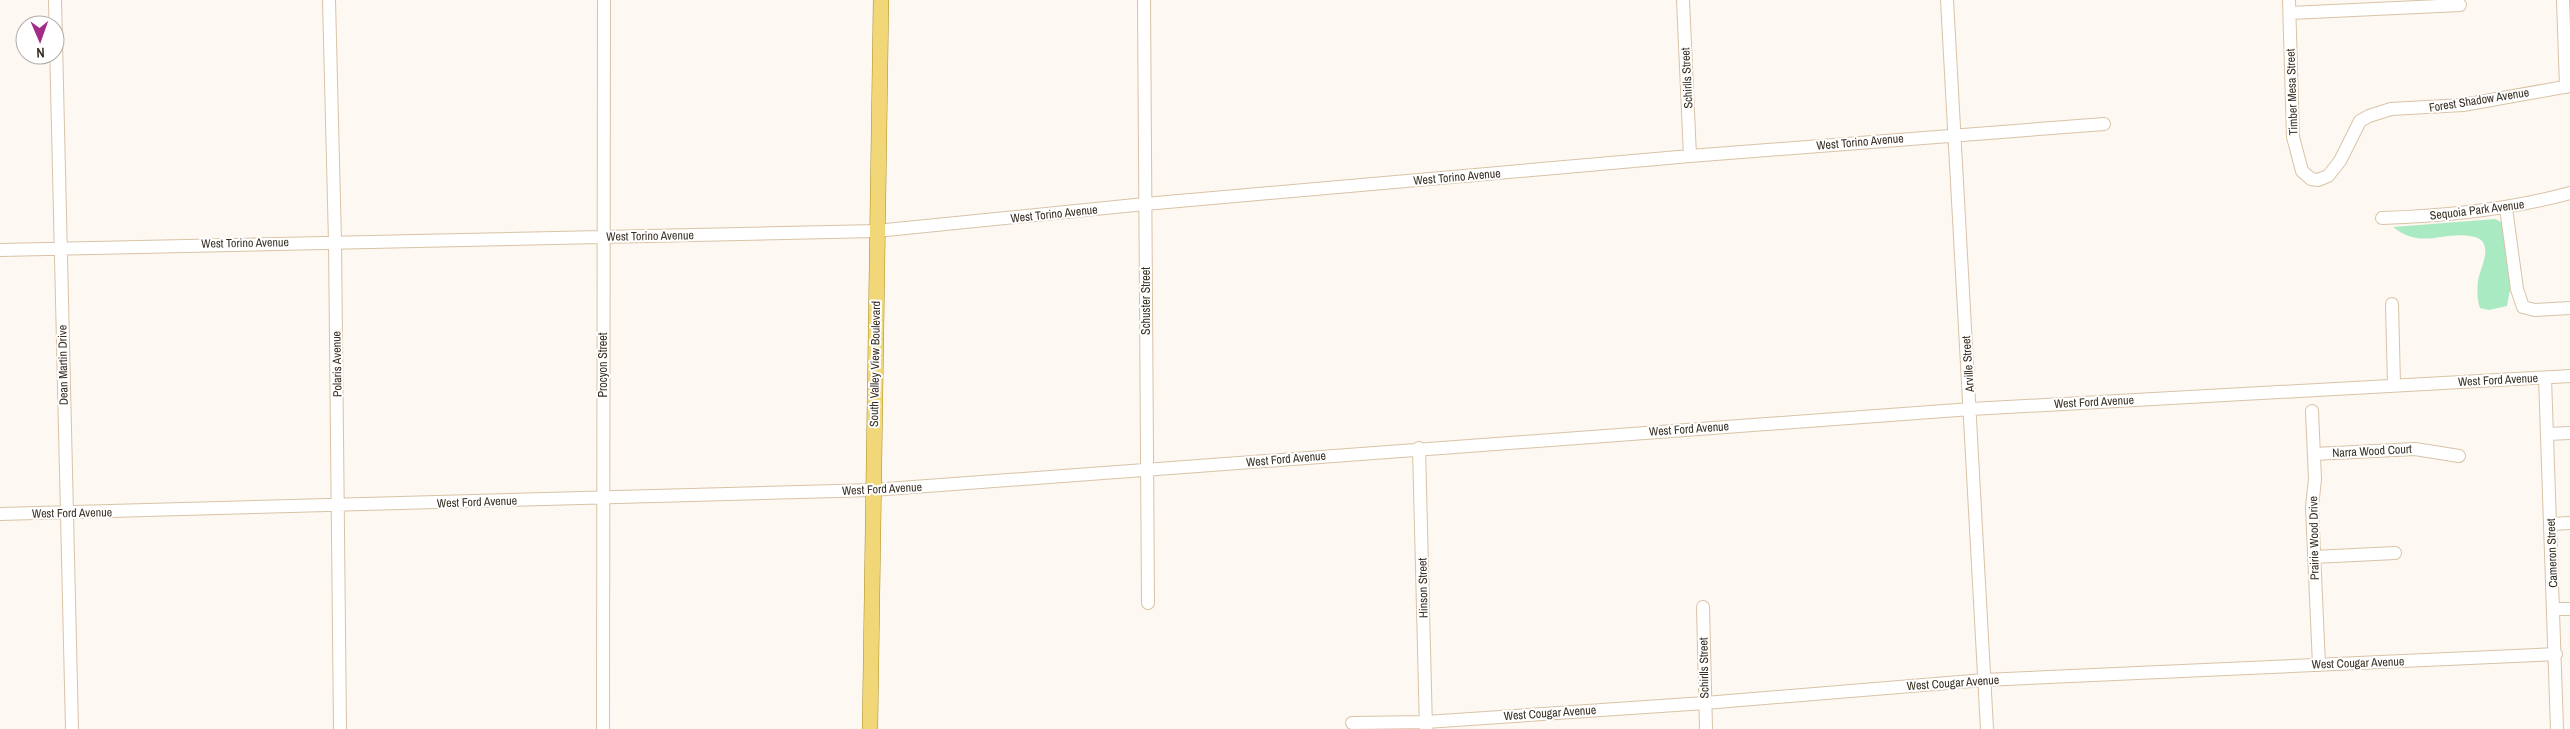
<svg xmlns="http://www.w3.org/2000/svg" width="2570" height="729" viewBox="0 0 2570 729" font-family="'Archivo Narrow',sans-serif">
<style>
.green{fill:#aaeac2}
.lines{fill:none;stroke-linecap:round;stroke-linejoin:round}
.minor-casing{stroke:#d9c3a6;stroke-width:14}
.major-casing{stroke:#aa8c1f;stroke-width:16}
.minor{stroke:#fff;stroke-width:12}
.major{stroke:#f1d777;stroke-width:15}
.labels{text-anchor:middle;stroke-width:4;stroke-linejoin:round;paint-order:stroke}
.street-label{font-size:12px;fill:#393024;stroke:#fff}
</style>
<rect width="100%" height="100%" fill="#fdf8f2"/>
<path class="green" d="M2495,219l8,4 2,6 5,61 -3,16 -18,4 -9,-2c-3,-9 -3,-17 -2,-27 2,-13 17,-38 -3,-44 -31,-8 -52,14 -82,-10z"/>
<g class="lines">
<defs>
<path id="minor" d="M55,0l17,729
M329,0l6,242 5,487
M1144,0l4,603
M1683,0l7,156
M1947,0l40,729
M2289,0l4,137 9,34 9,8 7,1 10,-4 12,-15 20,-40 9,-5 22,-7 72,-4 107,-19
M2563,0l3,87
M2290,13l170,-8
M2506,208l11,81 6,18 12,3 35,-2
M2382,218c64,-2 126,-8 188,-25
M0,250l876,-19 269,-27 545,-48 414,-32
M2392,304l2,81
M2545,378l12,351
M2312,411l3,68 -3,28 7,158
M2547,434l23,-1
M1419,448l7,281
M2314,454l101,-5 44,7
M0,514l873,-24 1098,-81 599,-33
M2551,524l19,-1
M2314,557l81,-4
M1703,607l3,122
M2554,609h16
M1352,723l74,-1 279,-19 279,-23 572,-26
M603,729l1,-729"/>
<path id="major" d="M870,729l11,-729"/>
</defs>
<use href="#minor" class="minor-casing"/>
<use href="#major" class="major-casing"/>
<use href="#minor" class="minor"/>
<use href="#major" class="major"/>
</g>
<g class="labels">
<g class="street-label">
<text transform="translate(1687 78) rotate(-93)" y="4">Schirlls Street</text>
<text transform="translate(2292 92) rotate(-92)" y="4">Timber Mesa Street</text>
<text transform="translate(2479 100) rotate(-9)" y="4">Forest Shadow Avenue</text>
<text transform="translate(1860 142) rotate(-5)" y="4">West Torino Avenue</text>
<text transform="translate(1457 177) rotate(-5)" y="4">West Torino Avenue</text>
<text transform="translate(2477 210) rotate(-7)" y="4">Sequoia Park Avenue</text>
<text transform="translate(1054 214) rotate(-6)" y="4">West Torino Avenue</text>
<text transform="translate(650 236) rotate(-1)" y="4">West Torino Avenue</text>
<text transform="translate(245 243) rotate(-1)" y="4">West Torino Avenue</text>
<text transform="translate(1146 301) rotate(-90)" y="4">Schuster Street</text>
<text transform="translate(337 364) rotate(-91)" y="4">Polaris Avenue</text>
<text transform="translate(875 364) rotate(-89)" y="4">South Valley View Boulevard</text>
<text transform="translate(1968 364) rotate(-94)" y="4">Arville Street</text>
<text transform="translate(63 365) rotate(-91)" y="4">Dean Martin Drive</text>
<text transform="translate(603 365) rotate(-90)" y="4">Procyon Street</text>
<text transform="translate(2498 380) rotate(-3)" y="4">West Ford Avenue</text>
<text transform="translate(2094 402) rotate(-3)" y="4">West Ford Avenue</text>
<text transform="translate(1689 429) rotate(-4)" y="4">West Ford Avenue</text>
<text transform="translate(2372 451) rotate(-3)" y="4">Narra Wood Court</text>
<text transform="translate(1286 459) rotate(-5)" y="4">West Ford Avenue</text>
<text transform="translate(882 489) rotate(-3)" y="4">West Ford Avenue</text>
<text transform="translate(477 502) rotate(-2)" y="4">West Ford Avenue</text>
<text transform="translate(72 513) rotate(-1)" y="4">West Ford Avenue</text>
<text transform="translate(2314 538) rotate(-91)" y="4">Prairie Wood Drive</text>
<text transform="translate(2552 553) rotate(-92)" y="4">Cameron Street</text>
<text transform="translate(1423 588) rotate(-91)" y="4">Hinson Street</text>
<text transform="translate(2358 663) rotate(-2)" y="4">West Cougar Avenue</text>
<text transform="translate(1704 668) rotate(-91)" y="4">Schirlls Street</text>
<text transform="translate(1953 683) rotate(-4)" y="4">West Cougar Avenue</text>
<text transform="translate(1550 713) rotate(-4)" y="4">West Cougar Avenue</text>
</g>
</g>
<g transform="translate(40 40) rotate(178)"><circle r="24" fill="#ffffff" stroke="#b0aca7"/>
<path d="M0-4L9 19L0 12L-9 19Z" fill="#a22d88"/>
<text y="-8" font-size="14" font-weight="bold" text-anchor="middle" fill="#393024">N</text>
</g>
</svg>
